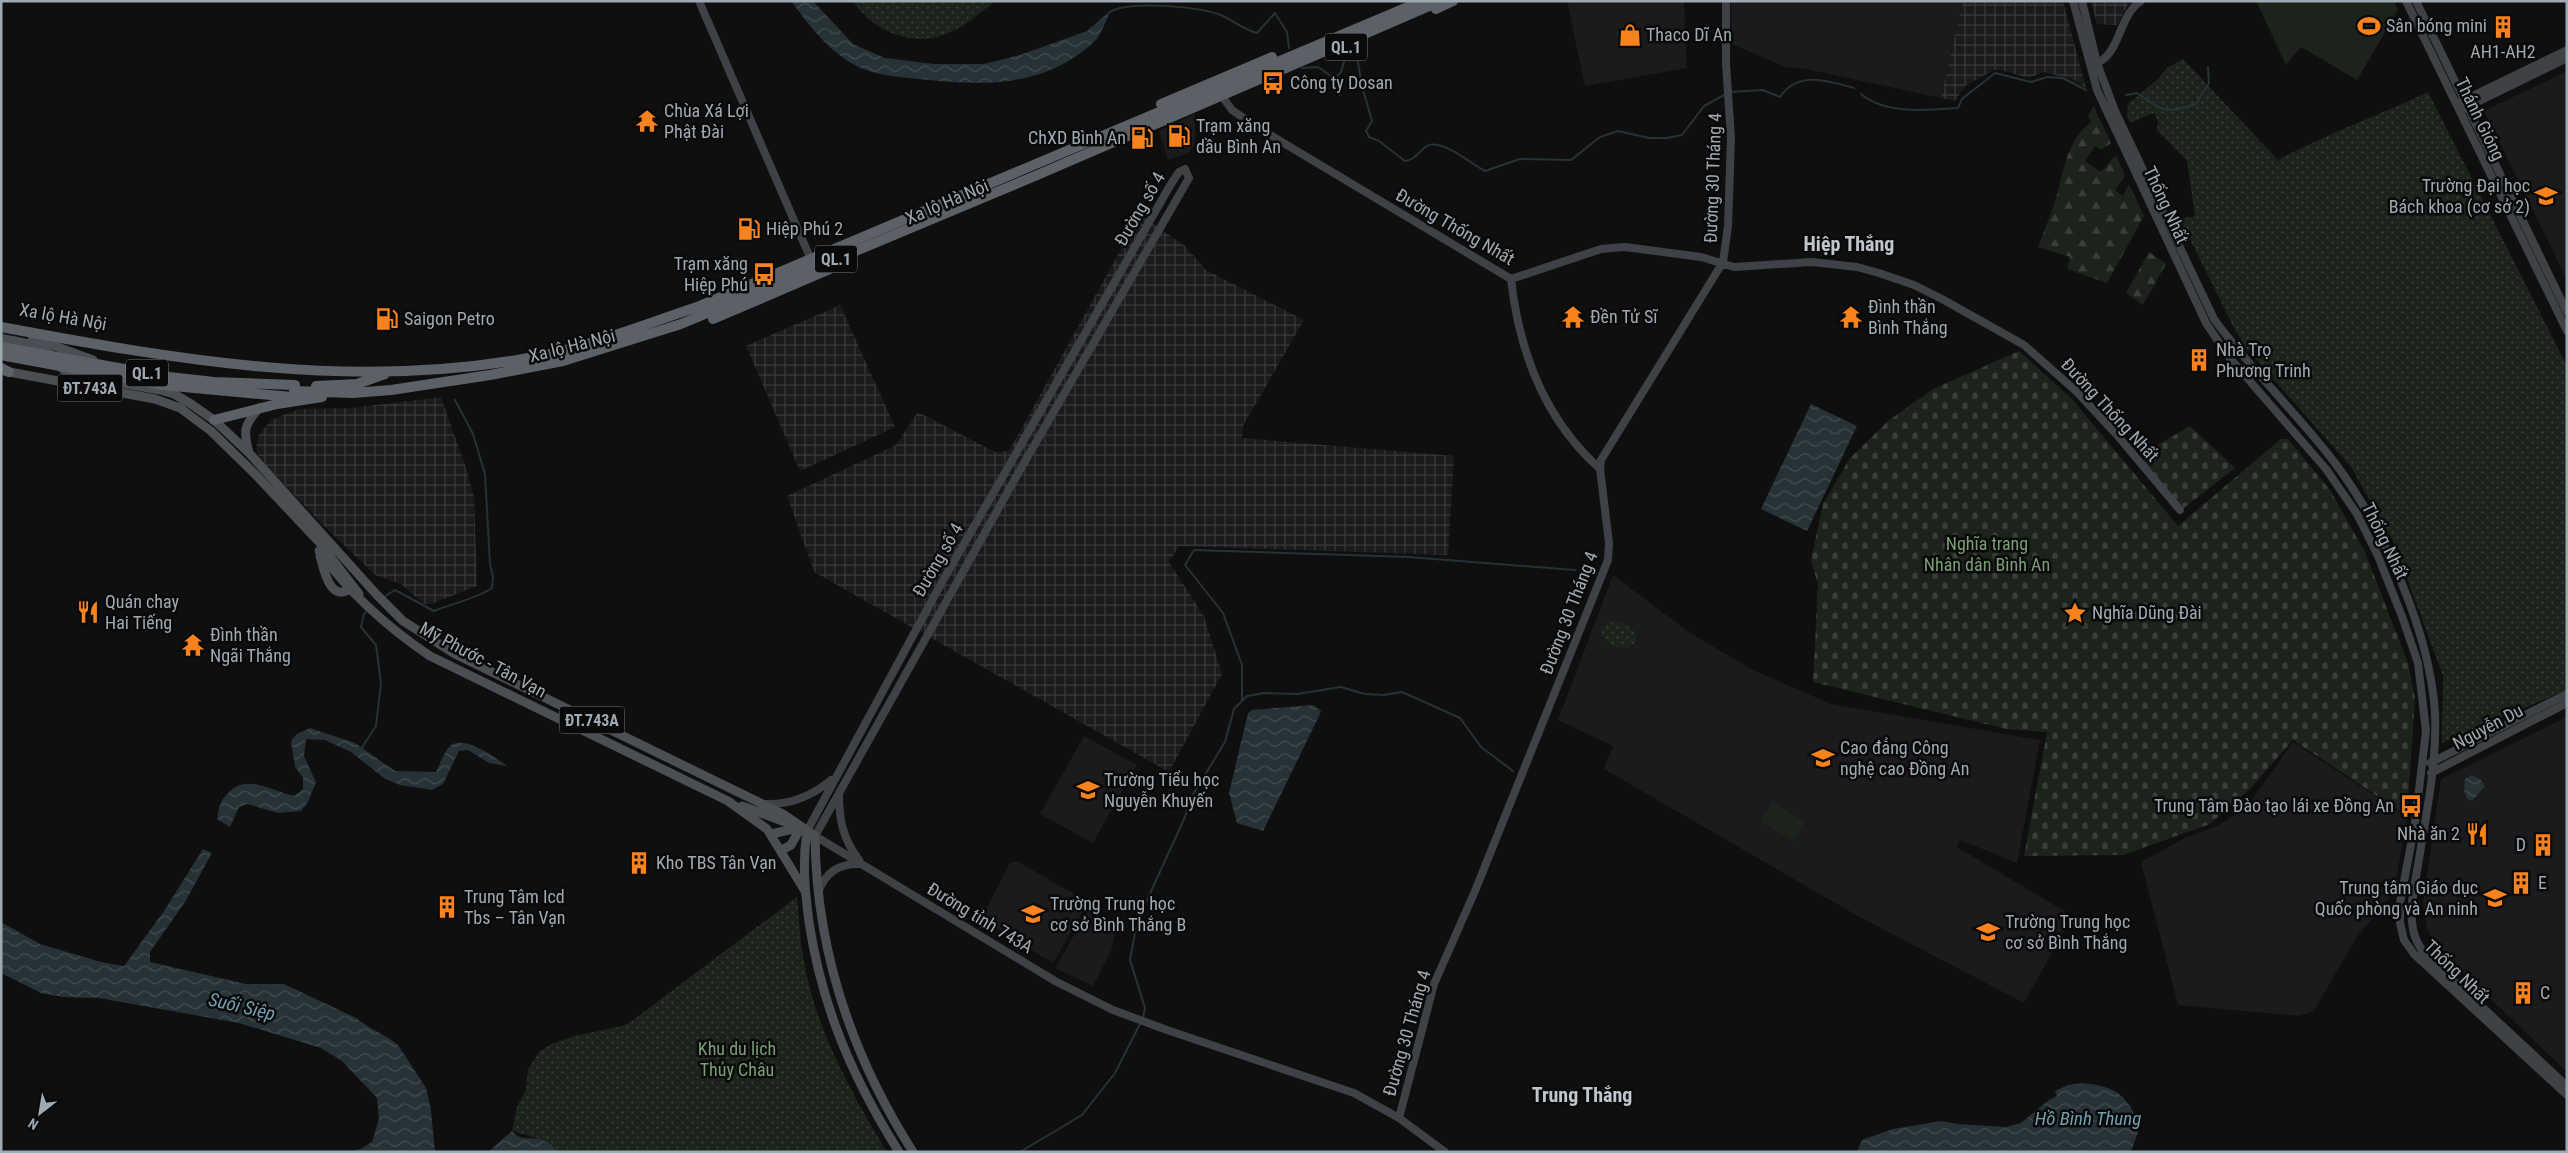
<svg xmlns="http://www.w3.org/2000/svg" width="2568" height="1153" viewBox="0 0 2568 1153" font-family="'Roboto Condensed',sans-serif">
<style>
.built{fill:#1b1b1d}
.industrial{fill:url(#industrial-grid)}
.grass{fill:url(#grass-dots)}
.forest{fill:url(#forest-firs)}
.cemetery{fill:url(#cemetery-stones)}
.garden{fill:#1b231b}
.water{fill:url(#water-waves)}
.lines{fill:none;stroke-linecap:round;stroke-linejoin:round}
.stream{stroke:#273236;stroke-width:2}
.secondary{stroke:#3e4145;stroke-width:8}
.primary{stroke:#4b4f54;stroke-width:9}
.highway{stroke:#5b6166;stroke-width:10}
.highway-bridge{stroke:#5b6166;stroke-width:10}
.labels{text-anchor:middle;stroke-width:5;stroke-linejoin:round;paint-order:stroke}
.shield{fill:#0a0a0b;stroke:#727980;stroke-width:1}
.shield-label{font-size:16px;font-weight:bold;fill:#9fa9b2}
.poi-label{font-size:18px;fill:#9fa9b2;stroke:#0a0a0b;text-anchor:start}
.street-label{font-size:18px;fill:#9fa9b2;stroke:#0a0a0b}
.park-label{font-size:18px;fill:#7b9e75;stroke:#0a0a0b}
.water-label{font-size:19px;font-style:italic;fill:#739faf;stroke:#0a0a0b}
.quarter-label{font-size:20px;font-weight:bold;fill:#c0c6ce;stroke:#0a0a0b}
</style>
<defs>
<pattern id="industrial-grid" width="8" height="8" patternUnits="userSpaceOnUse" patternTransform="scale(1.25)"><rect width="8" height="8" fill="#1b1b1d"/><path d="M0 4h8M4 0v8" fill="none" stroke="#39393b"/></pattern>
<pattern id="grass-dots" width="8" height="8" patternUnits="userSpaceOnUse" patternTransform="scale(1.25)"><rect width="8" height="8" fill="#1b231b"/><path d="M2 2h.1M6 6h.1" fill="none" stroke="#39403a" stroke-width="1.8" stroke-linecap="round"/></pattern>
<pattern id="forest-firs" width="22" height="20" patternUnits="userSpaceOnUse" patternTransform="scale(1.25)"><rect width="22" height="20" fill="#1b231b"/><path d="M5 1l3.5 6h-7zM16 11l3.5 6h-7z" fill="#39403a"/></pattern>
<pattern id="cemetery-stones" width="16" height="16" patternUnits="userSpaceOnUse" patternTransform="scale(1.25)"><rect width="16" height="16" fill="#1b231b"/><path d="M2 7V4a2 2 0 0 1 4 0v3zM10 15v-3a2 2 0 0 1 4 0v3z" fill="#39403a"/></pattern>
<pattern id="water-waves" width="16" height="10" patternUnits="userSpaceOnUse" patternTransform="scale(1.25)"><rect width="16" height="10" fill="#273236"/><path d="M0 5q4-4 8 0t8 0" fill="none" stroke="#434d51"/></pattern>
</defs>
<rect width="100%" height="100%" fill="#0f0f10"/>
<path class="built" d="M1567,1h117l3,67 -102,18z
M1731,1h232l-22,97 -135,-29 -21,-2 -53,-23z
M2567,71v209l-83,-169z
M1195,114v31l-7,8 -20,7 -9,-29z
M1613,575l74,56 66,39 78,34 209,36 -23,123 -57,-23 -3,7 109,65 3,10 -45,81 -168,-88 -252,-146 9,-23 -55,-26z
M2567,717v355l-132,-126 -8,-17 -4,-26 18,-124z
M1084,736l53,29 -44,78 -53,-29z
M2293,742l114,75 -13,75 -38,46 -42,73 -15,5 -121,-11 -37,-143 44,-24 32,-12 20,-13 14,-12z
M1017,861l71,41 -35,61 -68,-41v-11l25,-48z
M1090,908l27,15 -6,28 -18,35 -38,-18z"/>
<path class="industrial" d="M1963,1h100l23,87 -14,-9 -29,-7 -14,6 -28,-8h-7l-29,16 -10,15 -14,-3z
M2091,1h39l-13,24 -20,-1z
M1140,215l45,31 21,24 98,50 -61,106 -1,12 212,18 -6,99 -269,-9 -10,16 35,54 18,58 -53,98 -355,-200 -27,-76 109,-51 22,-33 77,40 14,-1z
M840,305l55,122 -95,44 -54,-125z
M441,397l26,74 7,26 3,89 -46,18h-7l-23,-20 -26,-9 -54,-52 -61,-64 -4,-9 3,-15 12,-15 28,-11 53,-1z"/>
<path class="grass" d="M853,1h142c-14,11 -28,24 -44,31 -35,17 -77,1 -98,-31z
M2183,59l95,101c48,-26 100,-44 150,-68l139,274v324l-125,53 1,-67 -49,-133 -43,-76 -104,-118 -12,-19 -55,-111 15,-3 -8,-55 -30,-31 1,-9 -4,-8 -24,10 -3,-8 1,-11 29,-24 10,-12z
M1608,622c13,-2 30,5 28,20 -12,12 -34,3 -35,-14z
M797,897c2,22 3,44 7,65 12,68 48,132 83,190h-326l-21,-13 -28,-8 5,-24 9,-18 2,-20 11,-17 12,-8 24,-8 47,-10 7,-3z"/>
<path class="forest" d="M2094,107l17,36 -10,7 -6,-4 -10,15 16,11 15,-17 9,20 -10,15 8,6 6,-12 15,32 -37,67 -40,-14 3,-12 -32,-10c7,-19 15,-37 20,-56 7,-26 10,-51 33,-69l-3,-7z
M2149,252l17,12 -23,41 -17,-12z"/>
<path class="cemetery" d="M2019,351l53,48 106,127 103,-87h7l42,51 35,62 43,111 7,35 -8,118 -114,-76 -44,50 -39,34 -87,31 -99,1 23,-124 -41,-3 -193,-47 5,-97 -7,-25 12,-56 27,-46 38,-37 45,-32z
M2190,426l45,42 -51,40 -9,-4 -34,-41 18,-19z"/>
<path class="garden" d="M2256,1h138l4,9 -41,70 -56,-33 -15,18z
M1772,802l33,20 -12,19 -33,-20z"/>
<path class="water" d="M791,1h22l40,43 32,14 49,6h50l36,-9 67,-24 24,-21c-5,10 -10,26 -18,33 -48,43 -104,43 -164,37 -20,-2 -42,-3 -60,-9 -34,-11 -58,-43 -78,-70z
M1811,404l46,22 -50,105 -46,-22z
M1313,705l8,6 -2,5 -56,115 -26,-8 -8,-30 19,-80 4,-3z
M310,728l45,15 40,28 41,1c4,-8 7,-17 12,-24 13,-16 47,9 59,18l-18,-3 -21,-13 -9,1 -16,33 -11,6 -32,-5 -16,-7 -33,-26 -26,-12 -19,-1 -2,17 12,26 -8,20 -7,9 -23,2 -31,-9 -8,3 -9,20 -13,-8c2,-12 3,-18 12,-27 19,-19 44,0 65,4l9,-7v-11l-8,-11 -4,-26 6,-7z
M2471,775l9,4 5,7 -13,15 -5,-2 -3,-9 1,-11z
M203,849l9,4 -27,49 -35,50v10l96,22h38l72,34c13,11 29,16 42,27l28,43 5,22 4,42h-85l10,-3 12,-7 7,-23 -2,-21 -35,-37 -21,-13 -82,-25 -140,-25 -36,-1 -22,-4 -40,-20v-51l39,22 61,18 23,4 40,-55z
M2082,1083c34,3 45,12 58,43l-9,26h-274l5,-12 31,-11 48,-8 17,3 48,3 15,-4 28,-23 8,-4 -2,-5 13,-6z
M512,1131c8,10 16,6 27,8 7,1 15,9 22,13h-73z"/>
<g class="lines">
<path class="stream" d="M1110,12c19,-12 87,-5 108,2 14,5 24,15 39,19l18,-20 12,19 2,16
M1302,68l16,-1 13,9h6l4,-4 5,-17 5,-2 6,4 5,29 10,35 -6,10 3,6 10,4 26,20c11,-1 13,-10 22,-15 15,-8 44,18 58,25l35,-12 51,1 29,-23 18,-6 31,7h18l15,-3 22,-29 22,-12
M1730,92l33,-2 17,7c18,-27 49,-16 74,-9
M1861,94c25,21 67,16 97,14l4,-9 33,-26 36,9 16,-5 16,1 23,12
M2126,95l11,-2c27,19 27,21 59,11l13,-21 -1,-16
M384,597l11,-7 39,21c19,-8 42,-12 58,-23l1,-11 -3,-13 -5,-90 -12,-40 -18,-34
M1242,701v-36l-19,-52 -38,-48 9,-15 215,7 166,13
M361,749l15,-23 5,-43 -5,-38 -15,-18 3,-13 3,-3
M1143,1018l2,-10 -15,-48 7,-38 48,-105 7,-21 33,-54 9,-33 13,-13 17,-3 33,1 44,-7 24,7 18,1 19,-3 58,26 21,29 32,24
M1020,1152l62,-37 33,-42 26,-51"/>
<path class="secondary" d="M699,1l110,254
M2073,1l24,89 109,233 22,33 98,113 31,45 21,42 25,63 15,44 8,68 -11,92 -15,80v20l4,17 10,14 153,141
M2082,1l15,62 18,48 99,208c37,51 83,94 121,144 48,64 95,169 100,250 2,49 -8,97 -16,146 -3,20 -9,42 -7,63 1,13 5,21 12,31l143,133
M2406,1l161,330
M2416,1l151,311
M2095,64c26,-9 23,-49 46,-63
M1221,95l11,15 23,16 256,153
M2460,102l107,-52
M2463,109l104,-51
M1511,279l90,-30 24,-2 76,10 33,10 78,-5 45,5 22,6 35,12 28,14 82,46 52,46 41,44 63,75
M1511,279c8,72 33,140 89,190
M2430,763l137,-69
M2431,773l136,-70
M839,794c0,26 4,45 20,66
M764,804c26,1 47,-7 67,-24
M807,831l135,-249 229,-398 8,-12 6,-3 4,9 -169,292 -205,366 240,145 58,29 54,20 187,63 45,25 46,34
M818,892c8,-20 21,-29 43,-28
M1399,1118l35,-134 41,-93 133,-331 1,-17 -9,-74 1,-9 122,-198 5,-36 3,-88 -5,-74v-63"/>
<path class="primary" d="M1,338c16,4 36,5 49,16 7,7 10,15 19,20l91,16 14,4 17,10 23,16 35,33 128,142 26,26 52,33 328,160 32,22c1,114 37,220 98,316
M32,340l20,5 41,15
M4,371l151,28 25,9 31,23 44,43 64,68 40,52
M249,453c-6,-22 -5,-28 10,-45
M319,551c30,42 68,76 111,105l298,145 39,28 38,62
M320,556c4,15 11,49 32,31
M742,806l54,20
M807,831c-5,32 -2,60 2,91 13,86 44,157 90,230
M771,834l27,-6
M782,850l9,-5 10,-18"/>
<path class="highway" d="M1436,9l17,-8
M1161,104l111,-47
M713,319l117,-50
M1,327c177,33 354,64 533,30 56,-11 109,-32 163,-50l725,-306
M1,368l8,4
M316,386l41,-2 28,-10
M294,391l59,2 38,-3 99,-15 73,-14 118,-37 354,-148 406,-175
M214,420l63,-16 45,-7"/>
<path class="highway-bridge" d="M1,347l168,30 45,5 81,3
M1,355l161,30 130,12"/>
</g>
<defs>
<symbol id="stadium-bare" viewBox="-9 -9 18 18"><path d="M0-5a6.5 5 0 1 0 0 10a6.5 5 0 1 0 0-10ZM-3.5-1.8h7v3.6h-7Z" fill="#f8831e" stroke="#0a0a0b" stroke-width="2.5" paint-order="stroke"/></symbol>
<symbol id="building-bare" viewBox="-9 -9 18 18"><path d="M-4-6H4V6H1V3H-1V6H-4ZM-2.5-4.3h1.7v1.8h-1.7ZM.8-4.3h1.7v1.8H.8ZM-2.5-1h1.7V.8h-1.7ZM.8-1h1.7V.8H.8Z" fill="#f8831e" stroke="#0a0a0b" stroke-width="2.5" paint-order="stroke"/></symbol>
<symbol id="shop-bare" viewBox="-9 -9 18 18"><path d="M-5-2.5h2.3a2.7 3.5 0 0 1 5.4 0H5L5.5 6h-11ZM-1.5-2.5h3a1.5 2.3 0 0 0-3 0Z" fill="#f8831e" stroke="#0a0a0b" stroke-width="2.5" paint-order="stroke"/></symbol>
<symbol id="bus-bare" viewBox="-9 -9 18 18"><path d="M-5-6H5V4H4V6H2V4H-2V6H-4V4H-5ZM-3.5-4V0h7V-4ZM-3.5 1.2v1.5H-2V1.2ZM2 1.2v1.5H3.5V1.2Z" fill="#f8831e" stroke="#0a0a0b" stroke-width="2.5" paint-order="stroke"/></symbol>
<symbol id="temple-bare" viewBox="-9 -9 18 18"><path d="M0-6L5-2H3V0L6.5 2.5H4V6H1.5V3h-3V6H-4V2.5H-6.5L-3 0V-2H-5Z" fill="#f8831e" stroke="#0a0a0b" stroke-width="2.5" paint-order="stroke"/></symbol>
<symbol id="fuel-bare" viewBox="-9 -9 18 18"><path d="M-5.5-6h7V0h2V4h1.3V-2.5L3-4.5l.8-.8L6-3V5H2.5V1h-1V6h-7ZM-4.2-4.7v3.2H.2V-4.7Z" fill="#f8831e" stroke="#0a0a0b" stroke-width="2.5" paint-order="stroke"/></symbol>
<symbol id="university-bare" viewBox="-9 -9 18 18"><path d="M0-5L7-2L0 1L-7-2ZM-4 1L0 2.5L4 1V4Q0 6-4 4Z" fill="#f8831e" stroke="#0a0a0b" stroke-width="2.5" paint-order="stroke"/></symbol>
<symbol id="restaurant-bare" viewBox="-9 -9 18 18"><path d="M-5-6h1v4h1v-4h1v4h1v-4h1v5L-1.5 .5V6h-2V.5L-5-1ZM5-6V6H3V1.5H1.5Q1.5-4 5-6Z" fill="#f8831e" stroke="#0a0a0b" stroke-width="2.5" paint-order="stroke"/></symbol>
<symbol id="sight-bare" viewBox="-9 -9 18 18"><path d="M0-6L1.8-2.2L6-1.7L2.9 1.2L3.7 5.4L0 3.3L-3.7 5.4L-2.9 1.2L-6-1.7L-1.8-2.2Z" fill="#f8831e" stroke="#0a0a0b" stroke-width="2.5" paint-order="stroke"/></symbol>
<symbol id="school-bare" viewBox="-9 -9 18 18"><path d="M0-5L7-2L0 1L-7-2ZM-4 1L0 2.5L4 1V4Q0 6-4 4Z" fill="#f8831e" stroke="#0a0a0b" stroke-width="2.5" paint-order="stroke"/></symbol>
</defs>
<g fill-rule="evenodd">
<use href="#stadium-bare" x="2353" y="10" width="32" height="32"/>
<use href="#building-bare" x="2487" y="11" width="32" height="32"/>
<use href="#shop-bare" x="1614" y="19" width="32" height="32"/>
<use href="#bus-bare" x="1257" y="67" width="32" height="32"/>
<use href="#temple-bare" x="631" y="105" width="32" height="32"/>
<use href="#fuel-bare" x="1163" y="120" width="32" height="32"/>
<use href="#fuel-bare" x="1126" y="122" width="32" height="32"/>
<use href="#university-bare" x="2530" y="180" width="32" height="32"/>
<use href="#fuel-bare" x="733" y="213" width="32" height="32"/>
<use href="#bus-bare" x="748" y="258" width="32" height="32"/>
<use href="#temple-bare" x="1557" y="301" width="32" height="32"/>
<use href="#temple-bare" x="1835" y="301" width="32" height="32"/>
<use href="#fuel-bare" x="371" y="303" width="32" height="32"/>
<use href="#building-bare" x="2183" y="344" width="32" height="32"/>
<use href="#restaurant-bare" x="72" y="596" width="32" height="32"/>
<use href="#sight-bare" x="2059" y="597" width="32" height="32"/>
<use href="#temple-bare" x="177" y="629" width="32" height="32"/>
<use href="#university-bare" x="1807" y="742" width="32" height="32"/>
<use href="#school-bare" x="1072" y="774" width="32" height="32"/>
<use href="#bus-bare" x="2395" y="790" width="32" height="32"/>
<use href="#restaurant-bare" x="2461" y="818" width="32" height="32"/>
<use href="#building-bare" x="2527" y="829" width="32" height="32"/>
<use href="#building-bare" x="623" y="847" width="32" height="32"/>
<use href="#building-bare" x="2505" y="867" width="32" height="32"/>
<use href="#school-bare" x="2479" y="882" width="32" height="32"/>
<use href="#building-bare" x="431" y="891" width="32" height="32"/>
<use href="#school-bare" x="1017" y="898" width="32" height="32"/>
<use href="#school-bare" x="1972" y="916" width="32" height="32"/>
<use href="#building-bare" x="2507" y="977" width="32" height="32"/>
</g>
<g class="labels">
<g class="shield">
<rect x="1325" y="33.5" width="42" height="27" rx="4"/>
<rect x="815" y="245.5" width="42" height="27" rx="4"/>
<rect x="126" y="359.5" width="42" height="27" rx="4"/>
<rect x="57.5" y="374.5" width="65" height="27" rx="4"/>
<rect x="559.5" y="706.5" width="65" height="27" rx="4"/>
</g>
<g class="shield-label">
<text x="1346" y="53">QL.1</text>
<text x="836" y="265">QL.1</text>
<text x="147" y="379">QL.1</text>
<text x="90" y="394">ĐT.743A</text>
<text x="592" y="726">ĐT.743A</text>
</g>
<g class="poi-label">
<text x="2386" y="32">Sân bóng mini</text>
<text x="1646" y="41">Thaco Dĩ An</text>
<text x="2503" y="58" text-anchor="middle">AH1-AH2</text>
<text x="1290" y="89">Công ty Dosan</text>
<text x="664" y="117">Chùa Xá Lợi<tspan x="664" dy="21">Phật Đài</tspan></text>
<text x="1196" y="132">Trạm xăng<tspan x="1196" dy="21">dầu Bình An</tspan></text>
<text x="1126" y="144" text-anchor="end">ChXD Bình An</text>
<text x="2530" y="192" text-anchor="end">Trường Đại học<tspan x="2530" dy="21">Bách khoa (cơ sở 2)</tspan></text>
<text x="766" y="235">Hiệp Phú 2</text>
<text x="748" y="270" text-anchor="end">Trạm xăng<tspan x="748" dy="21">Hiệp Phú</tspan></text>
<text x="1868" y="313">Đình thần<tspan x="1868" dy="21">Bình Thắng</tspan></text>
<text x="1590" y="323">Đền Tử Sĩ</text>
<text x="404" y="325">Saigon Petro</text>
<text x="2216" y="356">Nhà Trọ<tspan x="2216" dy="21">Phương Trinh</tspan></text>
<text x="105" y="608">Quán chay<tspan x="105" dy="21">Hai Tiếng</tspan></text>
<text x="2092" y="619">Nghĩa Dũng Đài</text>
<text x="210" y="641">Đình thần<tspan x="210" dy="21">Ngãi Thắng</tspan></text>
<text x="1840" y="754">Cao đẳng Công<tspan x="1840" dy="21">nghệ cao Đồng An</tspan></text>
<text x="1104" y="786">Trường Tiểu học<tspan x="1104" dy="21">Nguyễn Khuyến</tspan></text>
<text x="2394" y="812" text-anchor="end">Trung Tâm Đào tạo lái xe Đồng An</text>
<text x="2460" y="840" text-anchor="end">Nhà ăn 2</text>
<text x="2526" y="851" text-anchor="end">D</text>
<text x="656" y="869">Kho TBS Tân Vạn</text>
<text x="2538" y="889">E</text>
<text x="2478" y="894" text-anchor="end">Trung tâm Giáo dục<tspan x="2478" dy="21">Quốc phòng và An ninh</tspan></text>
<text x="464" y="903">Trung Tâm Icd<tspan x="464" dy="21">Tbs – Tân Vạn</tspan></text>
<text x="1050" y="910">Trường Trung học<tspan x="1050" dy="21">cơ sở Bình Thắng B</tspan></text>
<text x="2005" y="928">Trường Trung học<tspan x="2005" dy="21">cơ sở Bình Thắng</tspan></text>
<text x="2540" y="999">C</text>
</g>
<g class="street-label">
<text transform="translate(2480 119) rotate(64)" y="6">Thánh Gióng</text>
<text transform="translate(1713 178) rotate(-88)" y="6">Đường 30 Tháng 4</text>
<text transform="translate(947 202) rotate(-23)" y="6">Xa lộ Hà Nội</text>
<text transform="translate(2166 205) rotate(65)" y="6">Thống Nhất</text>
<text transform="translate(1140 209) rotate(-60)" y="6">Đường số 4</text>
<text transform="translate(1455 227) rotate(30)" y="6">Đường Thống Nhất</text>
<text transform="translate(63 317) rotate(10)" y="6">Xa lộ Hà Nội</text>
<text transform="translate(572 346) rotate(-14)" y="6">Xa lộ Hà Nội</text>
<text transform="translate(2110 410) rotate(47)" y="6">Đường Thống Nhất</text>
<text transform="translate(2385 541) rotate(64)" y="6">Thống Nhất</text>
<text transform="translate(938 560) rotate(-60)" y="6">Đường số 4</text>
<text transform="translate(1569 613) rotate(-69)" y="6">Đường 30 Tháng 4</text>
<text transform="translate(483 660) rotate(28)" y="6">Mỹ Phước - Tân Vạn</text>
<text transform="translate(2488 727) rotate(-28)" y="6">Nguyễn Du</text>
<text transform="translate(980 918) rotate(31)" y="6">Đường tỉnh 743A</text>
<text transform="translate(2457 972) rotate(44)" y="6">Thống Nhất</text>
<text transform="translate(1407 1033) rotate(-74)" y="6">Đường 30 Tháng 4</text>
</g>
<g class="park-label">
<text x="1987" y="550">Nghĩa trang<tspan x="1987" dy="21">Nhân dân Bình An</tspan></text>
<text x="737" y="1055">Khu du lịch<tspan x="737" dy="21">Thủy Châu</tspan></text>
</g>
<g class="water-label">
<text transform="translate(242 1006) rotate(13)" y="7">Suối Siệp</text>
<text x="2088" y="1125">Hồ Bình Thung</text>
</g>
<g class="quarter-label">
<text x="1849" y="251">Hiệp Thắng</text>
<text x="1582" y="1102">Trung Thắng</text>
</g>
</g>
<rect width="2568" height="1153" fill="none" stroke="#9fa9b2" stroke-width="5"/>
<g transform="translate(40 1113) rotate(211)" stroke="#0a0a0b" stroke-width="4" paint-order="stroke">
<path d="M0-4L9 19L0 12L-9 19Z" fill="#9fa9b2"/>
<text y="-8" font-size="14" font-weight="bold" text-anchor="middle" fill="#9fa9b2">N</text>
</g>
</svg>
